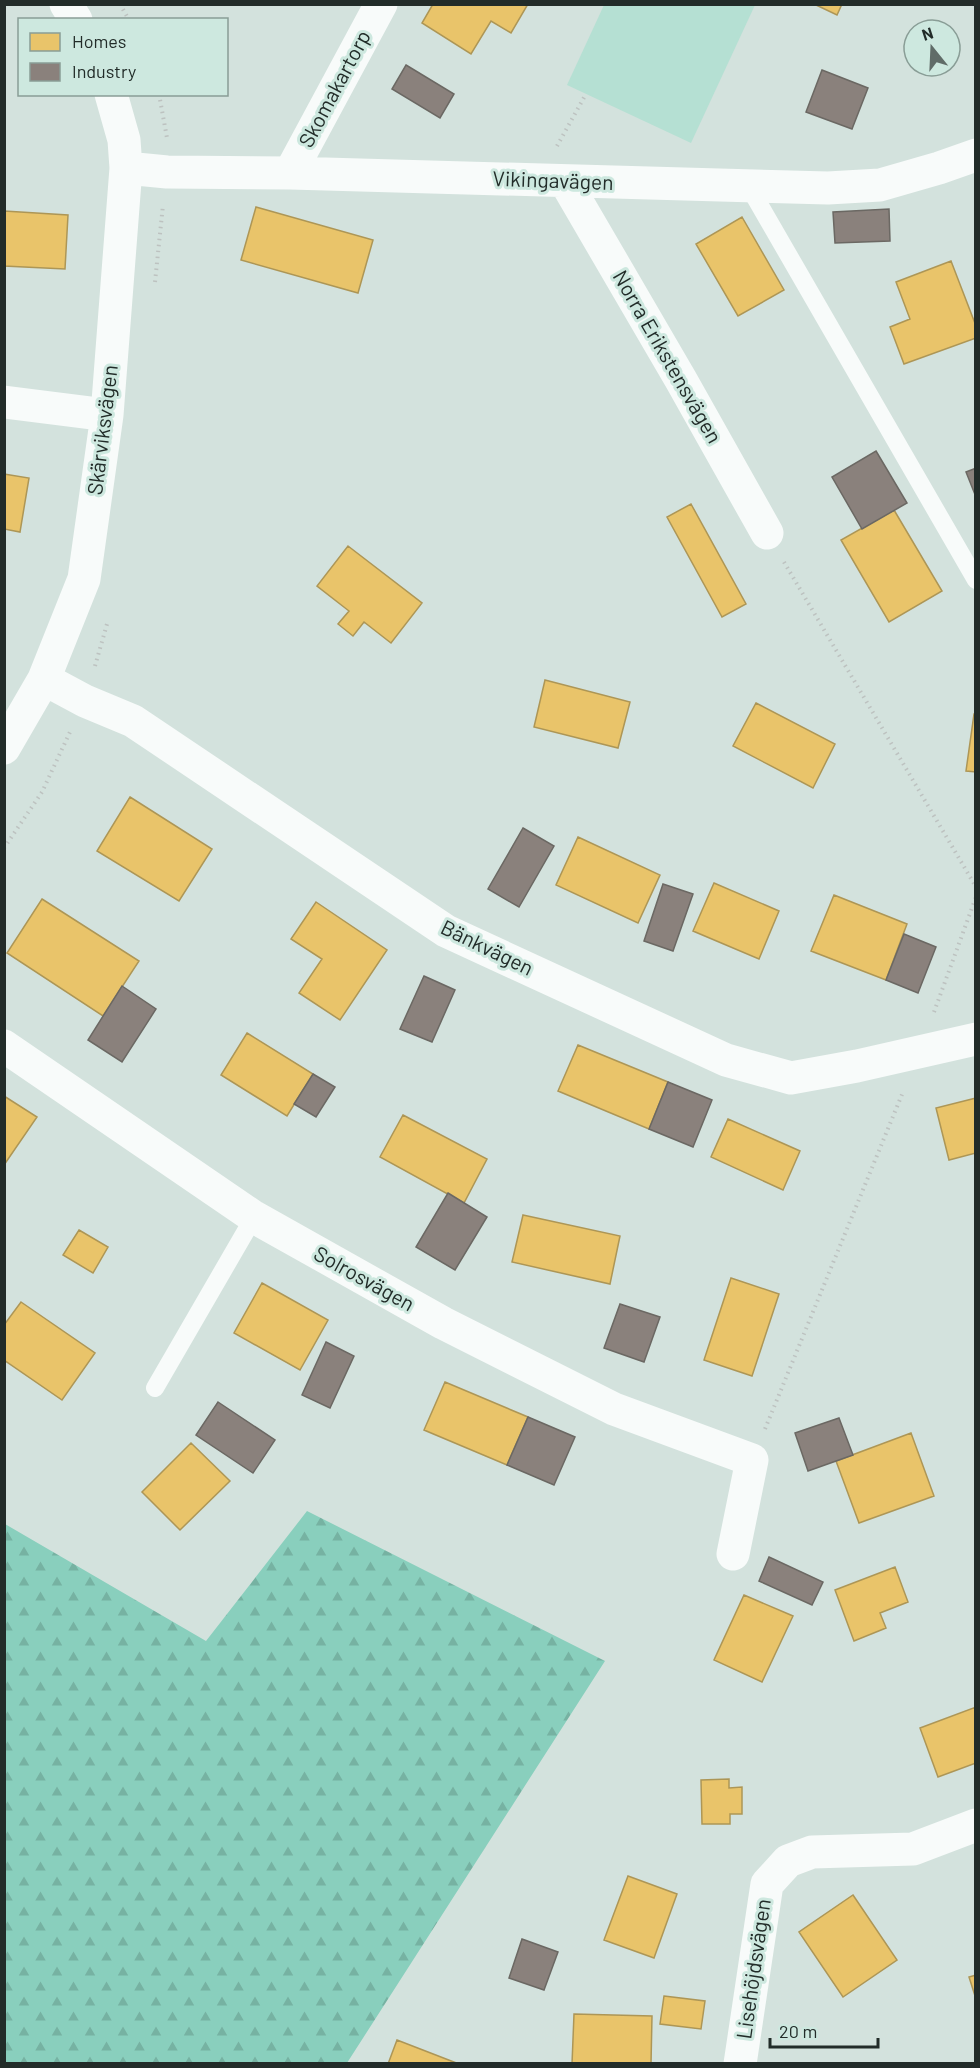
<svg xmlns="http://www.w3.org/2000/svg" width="980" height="2068" viewBox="0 0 980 2068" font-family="Barlow,sans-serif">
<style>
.grass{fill:#b5e0d3}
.forest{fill:url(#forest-firs)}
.homes{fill:#e9c46a;stroke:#ad9656;stroke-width:1.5}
.industry{fill:#8a817c;stroke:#6b6863;stroke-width:1.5}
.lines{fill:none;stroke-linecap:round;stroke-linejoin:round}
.path{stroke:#bdc2c0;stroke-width:4;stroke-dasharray:1.5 4.5;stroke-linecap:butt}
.lane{stroke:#f8fbfa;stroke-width:18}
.street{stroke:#f8fbfa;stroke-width:33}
.labels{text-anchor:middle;stroke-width:6;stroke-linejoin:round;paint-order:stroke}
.street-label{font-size:21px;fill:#222c29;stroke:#cde8df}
</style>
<defs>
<pattern id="forest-firs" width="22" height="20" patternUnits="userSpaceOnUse" patternTransform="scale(1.5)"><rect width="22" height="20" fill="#89cfbd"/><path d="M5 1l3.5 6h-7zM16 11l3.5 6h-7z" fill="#76b2a2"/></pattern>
</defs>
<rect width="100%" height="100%" fill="#d3e2dd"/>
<path class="grass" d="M604,5h151l-64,138 -124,-58z"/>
<path class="forest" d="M307,1511l298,150 -258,402h-342v-539l201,117z"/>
<path class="homes" d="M433,4h95l-17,29 -20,-12 -20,33 -49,-31z
M814,4h28l-5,11z
M256,207l117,33 -15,53 -117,-33z
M4,211l64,4 -3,54 -61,-3z
M742,217l42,73 -46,26 -42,-72z
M951,261l25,65v12l-72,26 -14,-37 20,-8 -14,-37z
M4,474l25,4 -9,54 -16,-3z
M691,504l55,100 -24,13 -55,-100z
M894,510l48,81 -53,31 -48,-82z
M348,546l74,57 -31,40 -27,-21 -11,14 -15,-12 11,-13 -32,-25z
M545,680l85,22 -12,46 -84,-21z
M756,703l79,41 -22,44 -80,-42z
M974,714h2v58l-10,-1z
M130,797l82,52 -33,52 -82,-50z
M578,837l82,38 -22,48 -82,-38z
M714,883l65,28 -20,48 -66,-28z
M834,895l73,29 -21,56 -75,-29z
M42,899l97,62 -36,55 -96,-63z
M316,902l71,48 -47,70 -41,-27 23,-34 -31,-20z
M247,1033l66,41 -26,42 -66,-41z
M578,1045l90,37 -19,47 -91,-38z
M4,1096l33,21 -33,48z
M976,1098v55l-27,7 -13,-52z
M403,1115l84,44 -23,44 -84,-46z
M728,1119l72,32 -17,39 -72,-33z
M523,1215l97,21 -10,48 -98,-22z
M79,1230l29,17 -15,26 -30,-18z
M731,1278l48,16 -27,82 -48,-16z
M262,1283l66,37 -28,50 -66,-37z
M21,1302l74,51 -33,47 -58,-40v-35z
M445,1382l83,35 -21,48 -83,-35z
M911,1433l23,63 -75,27 -23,-62z
M191,1443l39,38 -50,49 -38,-38z
M895,1567l13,35 -28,11 6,15 -32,13 -19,-51z
M744,1595l49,21 -31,66 -48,-22z
M976,1707v56l-38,14 -18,-49z
M729,1779v9l13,-1v27h-12v10h-28l-1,-44z
M628,1876l49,18 -23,64 -50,-18z
M853,1895l44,65 -54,37 -44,-65z
M976,1975v24l-7,-22z
M664,1996l41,5 -4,28 -41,-5z
M574,2014l78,2 -1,48h-79z
M397,2040l62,24h-71z"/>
<path class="industry" d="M406,65l48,29 -14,24 -48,-29z
M822,70l46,18 -16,41 -46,-17z
M889,209l1,32 -55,2 -2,-31z
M876,451l31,52 -45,26 -30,-52z
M976,468v29l-10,-25z
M523,828l31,18 -35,61 -31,-18z
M663,884l30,10 -20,57 -29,-10z
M904,934l32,13 -18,46 -32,-13z
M424,976l31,14 -23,52 -32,-13z
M122,986l34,23 -34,53 -34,-22z
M313,1074l22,13 -19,30 -22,-13z
M668,1082l44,18 -19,47 -44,-18z
M448,1193l39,24 -32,53 -39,-23z
M620,1304l40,13 -16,45 -40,-14z
M326,1342l28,14 -24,52 -28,-13z
M218,1402l57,38 -22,33 -57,-38z
M528,1417l47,20 -21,48 -47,-20z
M839,1418l14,37 -45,16 -13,-38z
M769,1557l54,25 -11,23 -53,-24z
M522,1939l36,13 -14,38 -35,-12z"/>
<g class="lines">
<path class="path" d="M120,4l9,16
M159,94l8,44
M557,146l29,-52
M155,282l8,-77
M784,562l192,325
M95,666l12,-42
M4,848l38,-56 28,-60
M934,1012l42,-115
M765,1429l138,-337"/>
<path class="lane" d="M748,185l228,395
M155,1388l99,-171"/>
<path class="street" d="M66,4l10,16
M126,168l41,4 123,1 538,15 52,-3 59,-17 37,-13
M290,173l91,-169
M565,181l116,199 86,153
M4,402l103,13
M44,679l41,22 48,20 313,210 280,129 65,18 66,-12 119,-27
M4,748l40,-69 40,-100 23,-164 19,-247 -2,-28 -13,-46
M4,1046l250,171 189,106 171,86 138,51 -19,94
M740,2064l27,-180 21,-23 24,-9 101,-3 63,-24"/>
</g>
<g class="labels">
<g class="street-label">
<text transform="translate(335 89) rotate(-62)" y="7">Skomakartorp</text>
<text transform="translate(553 181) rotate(2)" y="7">Vikingavägen</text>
<text transform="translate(667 357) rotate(60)" y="7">Norra Erikstensvägen</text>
<text transform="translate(103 430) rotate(-83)" y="7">Skärviksvägen</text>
<text transform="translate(487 948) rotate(26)" y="7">Bänkvägen</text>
<text transform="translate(364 1279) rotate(29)" y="7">Solrosvägen</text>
<text transform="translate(754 1969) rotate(-82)" y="7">Lisehöjdsvägen</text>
</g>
</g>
<rect width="980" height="2068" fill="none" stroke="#222c29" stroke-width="12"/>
<rect x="18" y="18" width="210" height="78" fill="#cde8df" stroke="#899d96" stroke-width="1.5"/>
<rect x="30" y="33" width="30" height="18" fill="#e9c46a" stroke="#899d96" stroke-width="1.5"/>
<text x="72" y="48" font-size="18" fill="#222c29">Homes</text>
<rect x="30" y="63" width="30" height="18" fill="#8a817c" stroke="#899d96" stroke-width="1.5"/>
<text x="72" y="78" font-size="18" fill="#222c29">Industry</text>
<g transform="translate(932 48) rotate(342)"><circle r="28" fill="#cde8df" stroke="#899d96" stroke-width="1.5"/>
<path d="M0-4.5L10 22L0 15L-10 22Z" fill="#606c68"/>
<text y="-9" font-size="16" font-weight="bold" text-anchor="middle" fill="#222c29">N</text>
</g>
<path d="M770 2038v9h108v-9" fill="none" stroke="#222c29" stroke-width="3"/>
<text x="779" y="2038" font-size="18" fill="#222c29" stroke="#cde8df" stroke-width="4.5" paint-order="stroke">20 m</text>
</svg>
